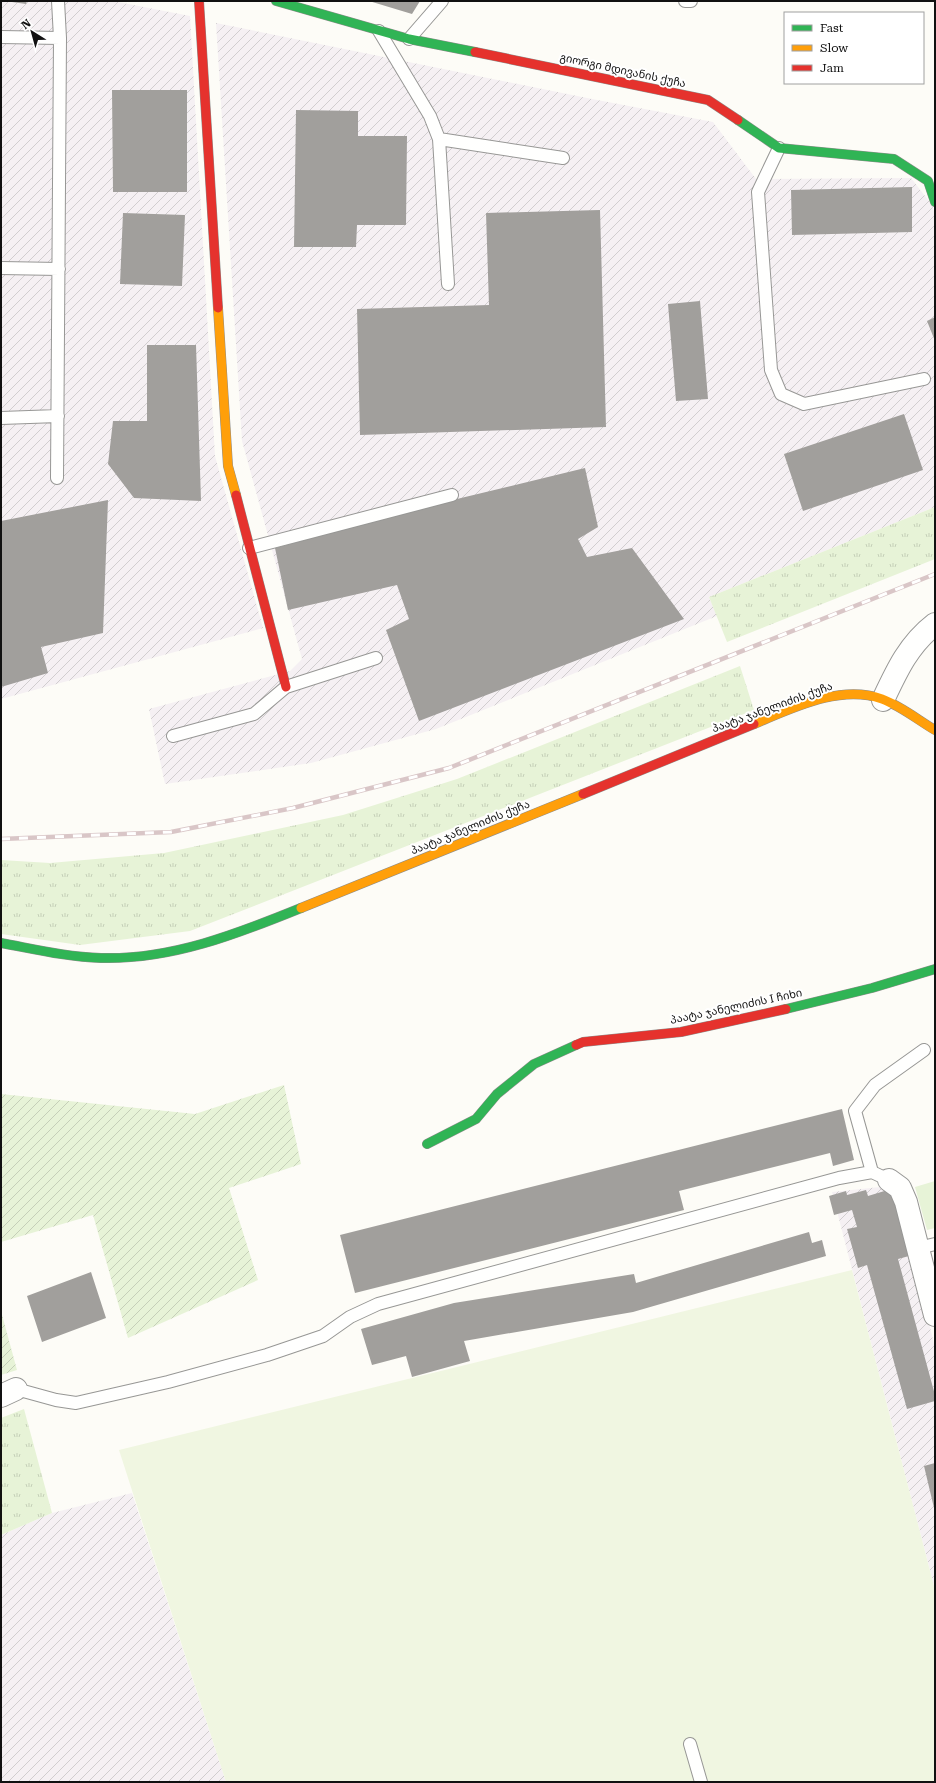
<svg xmlns="http://www.w3.org/2000/svg" width="936" height="1783" viewBox="0 0 936 1783" font-family="'Roboto Serif','Noto Sans Georgian',serif">
<style>
.industrial{fill:url(#industrial-furrows)}
.grass{fill:url(#grass-tufts)}
.park{fill:#e7f3d7}
.garden{fill:url(#garden-furrows)}
.pitch{fill:#f0f6e1}
.building{fill:#a19f9c}
.lines{fill:none;stroke-linecap:round;stroke-linejoin:round}
.lane-casing{stroke:#979795;stroke-width:14}
.street-casing{stroke:#979795;stroke-width:24}
.fast-casing{stroke:#8e8d8b;stroke-width:10}
.slow-casing{stroke:#8e8d8b;stroke-width:10}
.jam-casing{stroke:#8e8d8b;stroke-width:10}
.lane{stroke:#fffffe;stroke-width:12}
.street{stroke:#fffffe;stroke-width:22}
.fast{stroke:#30b455;stroke-width:9}
.slow{stroke:#ff9f0a;stroke-width:9}
.jam{stroke:#e5322d;stroke-width:9}
.rail-casing{stroke:#d9c6c7;stroke-width:4.5}
.rail{stroke:#fff;stroke-width:3;stroke-dasharray:9;stroke-linecap:butt}
.labels{text-anchor:middle;stroke-width:4;stroke-linejoin:round;paint-order:stroke}
.street-label{font-size:11px;fill:#111;stroke:#fff}
</style>
<defs>
<pattern id="industrial-furrows" width="10" height="10" patternUnits="userSpaceOnUse"><rect width="10" height="10" fill="#f5f0f3"/><path d="M-1 1l2-2M0 10L10 0M9 11l2-2" fill="none" stroke="#d1cdcf"/></pattern>
<pattern id="grass-tufts" width="24" height="20" patternUnits="userSpaceOnUse"><rect width="24" height="20" fill="#e7f3d7"/><path d="M3 7l-1-3M5 7V3M7 7l1-3M15 17l-1-3M17 17v-4M19 17l1-3" fill="none" stroke="#c5cfb8"/></pattern>
<pattern id="garden-furrows" width="10" height="10" patternUnits="userSpaceOnUse"><rect width="10" height="10" fill="#e7f3d7"/><path d="M-1 1l2-2M0 10L10 0M9 11l2-2" fill="none" stroke="#c5cfb8"/></pattern>
</defs>
<rect width="100%" height="100%" fill="#fdfcf7"/>
<path class="industrial" d="M1,1h112l77,15 25,440 48,172 -262,71z
M216,23l376,76 121,23 43,57 155,-1 21,27 3,10v292l-226,90 8,19 -281,113 -125,34 -146,21 -16,-75 141,-38 12,-12 -60,-218z
M890,1186l8,8 37,154v242l-103,-398z
M132,1493l94,289h-225v-247l51,-22z"/>
<path class="grass" d="M935,507v52l-208,83 -18,-45z
M740,666l14,44 -564,221 -110,14 -79,-11v-74l49,3 114,-10 179,-38 114,-36z
M24,1409l28,104 -51,22v-117z"/>
<path class="park" d="M935,1181v47l-8,2 -12,-43z"/>
<path class="garden" d="M284,1085l17,79 -72,24 29,92 -130,58 -35,-123 -92,27v-148l194,20z
M1,1311l16,59 -16,5z"/>
<path class="pitch" d="M852,1270l83,320v192h-709l-107,-332z"/>
<path class="building" d="M5,1h22l-1,3z
M369,1h51l-8,13z
M112,90h75v102h-74z
M296,110l62,1v25h49l-1,89h-49l-1,22h-62z
M912,187v45l-120,3 -1,-45z
M600,210l6,217 -246,8 -3,-126 132,-4 -3,-92z
M123,213l62,2 -3,71 -62,-2z
M700,301l8,98 -32,2 -8,-97z
M935,317v24l-8,-20z
M147,345h49l5,156 -67,-3 -26,-34 5,-43h34z
M904,414l19,56 -120,41 -19,-57z
M585,468l13,59 -20,12 9,18 45,-9 52,71 -265,102 -33,-91 23,-11 -12,-34 -109,25 -13,-62 186,-50z
M108,500l-5,133 -62,14 7,26 -47,14v-166z
M842,1109l12,51 -21,6 -3,-13 -151,38 5,19 -329,83 -15,-58z
M891,1189l18,67 -11,3 37,136v6l-28,8 -40,-144 -9,3 -11,-39 10,-2 -5,-17 -18,5 -5,-19 17,-5 1,4 19,-5 2,6z
M809,1232l3,11 10,-3 4,16 -193,56 -169,29 6,20 -58,16 -6,-21 -34,9 -11,-36 93,-26 180,-29 2,9z
M91,1272l15,46 -64,24 -15,-46z
M935,1463v45h-1l-10,-42z"/>
<g class="lines">
<defs>
<path id="lane" d="M685,1h6
M379,31l51,85 9,23 9,145
M1,37l59,1
M409,39l33,-38
M439,139l124,19
M779,148l-21,44 13,178 10,24 23,10 120,-25
M1,268l58,1
M1,418l57,-2
M57,478l3,-440 -2,-37
M249,548l203,-53
M173,736l81,-22 32,-27 90,-29
M872,1172l-17,-61 20,-26 49,-35
M918,1248l17,-4
M16,1389l40,11 20,3 92,-21 99,-27 56,-19 27,-19 28,-13 461,-126 33,-6 17,8
M690,1744l11,38"/>
<path id="street" d="M883,700c14,-30 26,-56 52,-76
M889,1180l11,8 6,14 29,113
M1,1396l15,-7"/>
<path id="fast" d="M276,1l133,38 66,13
M738,120l41,28 115,11 34,22 7,21
M1,943c33,6 66,14 100,15 70,2 136,-24 200,-50
M786,1009l86,-21 63,-19
M427,1144l49,-25 21,-25 37,-30 42,-19"/>
<path id="slow" d="M218,308l10,158 8,29
M754,724c39,-16 86,-40 128,-25 19,7 36,21 53,31
M301,908l282,-114"/>
<path id="jam" d="M199,1l19,307
M475,52l233,48 30,20
M236,495l50,192
M583,794l171,-70
M576,1045l7,-3 98,-10 105,-23"/>
</defs>
<use href="#lane" class="lane-casing"/>
<use href="#street" class="street-casing"/>
<use href="#fast" class="fast-casing"/>
<use href="#slow" class="slow-casing"/>
<use href="#jam" class="jam-casing"/>
<use href="#lane" class="lane"/>
<use href="#street" class="street"/>
<use href="#fast" class="fast"/>
<use href="#slow" class="slow"/>
<use href="#jam" class="jam"/>
<defs>
<path id="rail" d="M1,839l170,-7 122,-24 156,-40 486,-194"/>
</defs>
<use href="#rail" class="rail-casing"/>
<use href="#rail" class="rail"/>
</g>
<g class="labels">
<g class="street-label">
<text transform="translate(623 70) rotate(12)" y="4">გიორგი მდივანის ქუჩა</text>
<text transform="translate(772 707) rotate(-20)" y="4">პაატა ჯანელიძის ქუჩა</text>
<text transform="translate(470 827) rotate(-22)" y="4">პაატა ჯანელიძის ქუჩა</text>
<text transform="translate(736 1006) rotate(-12)" y="4">პაატა ჯანელიძის I ჩიხი</text>
</g>
</g>
<rect width="936" height="1783" fill="none" stroke="#111111" stroke-width="4"/>
<rect x="784" y="12" width="140" height="72" fill="#ffffff" stroke="#a0a0a0"/>
<rect x="792" y="25" width="20" height="6" fill="#30b455" stroke="#a0a0a0"/>
<text x="820" y="32" font-size="12" fill="#111111">Fast</text>
<rect x="792" y="45" width="20" height="6" fill="#ff9f0a" stroke="#a0a0a0"/>
<text x="820" y="52" font-size="12" fill="#111111">Slow</text>
<rect x="792" y="65" width="20" height="6" fill="#e5322d" stroke="#a0a0a0"/>
<text x="820" y="72" font-size="12" fill="#111111">Jam</text>
<g transform="translate(32 32) rotate(323)" stroke="#ffffff" stroke-width="3" paint-order="stroke">
<path d="M0-3L7 15L0 10L-7 15Z" fill="#111111"/>
<text y="-6" font-size="11" font-weight="bold" text-anchor="middle" fill="#111111">N</text>
</g>
</svg>
